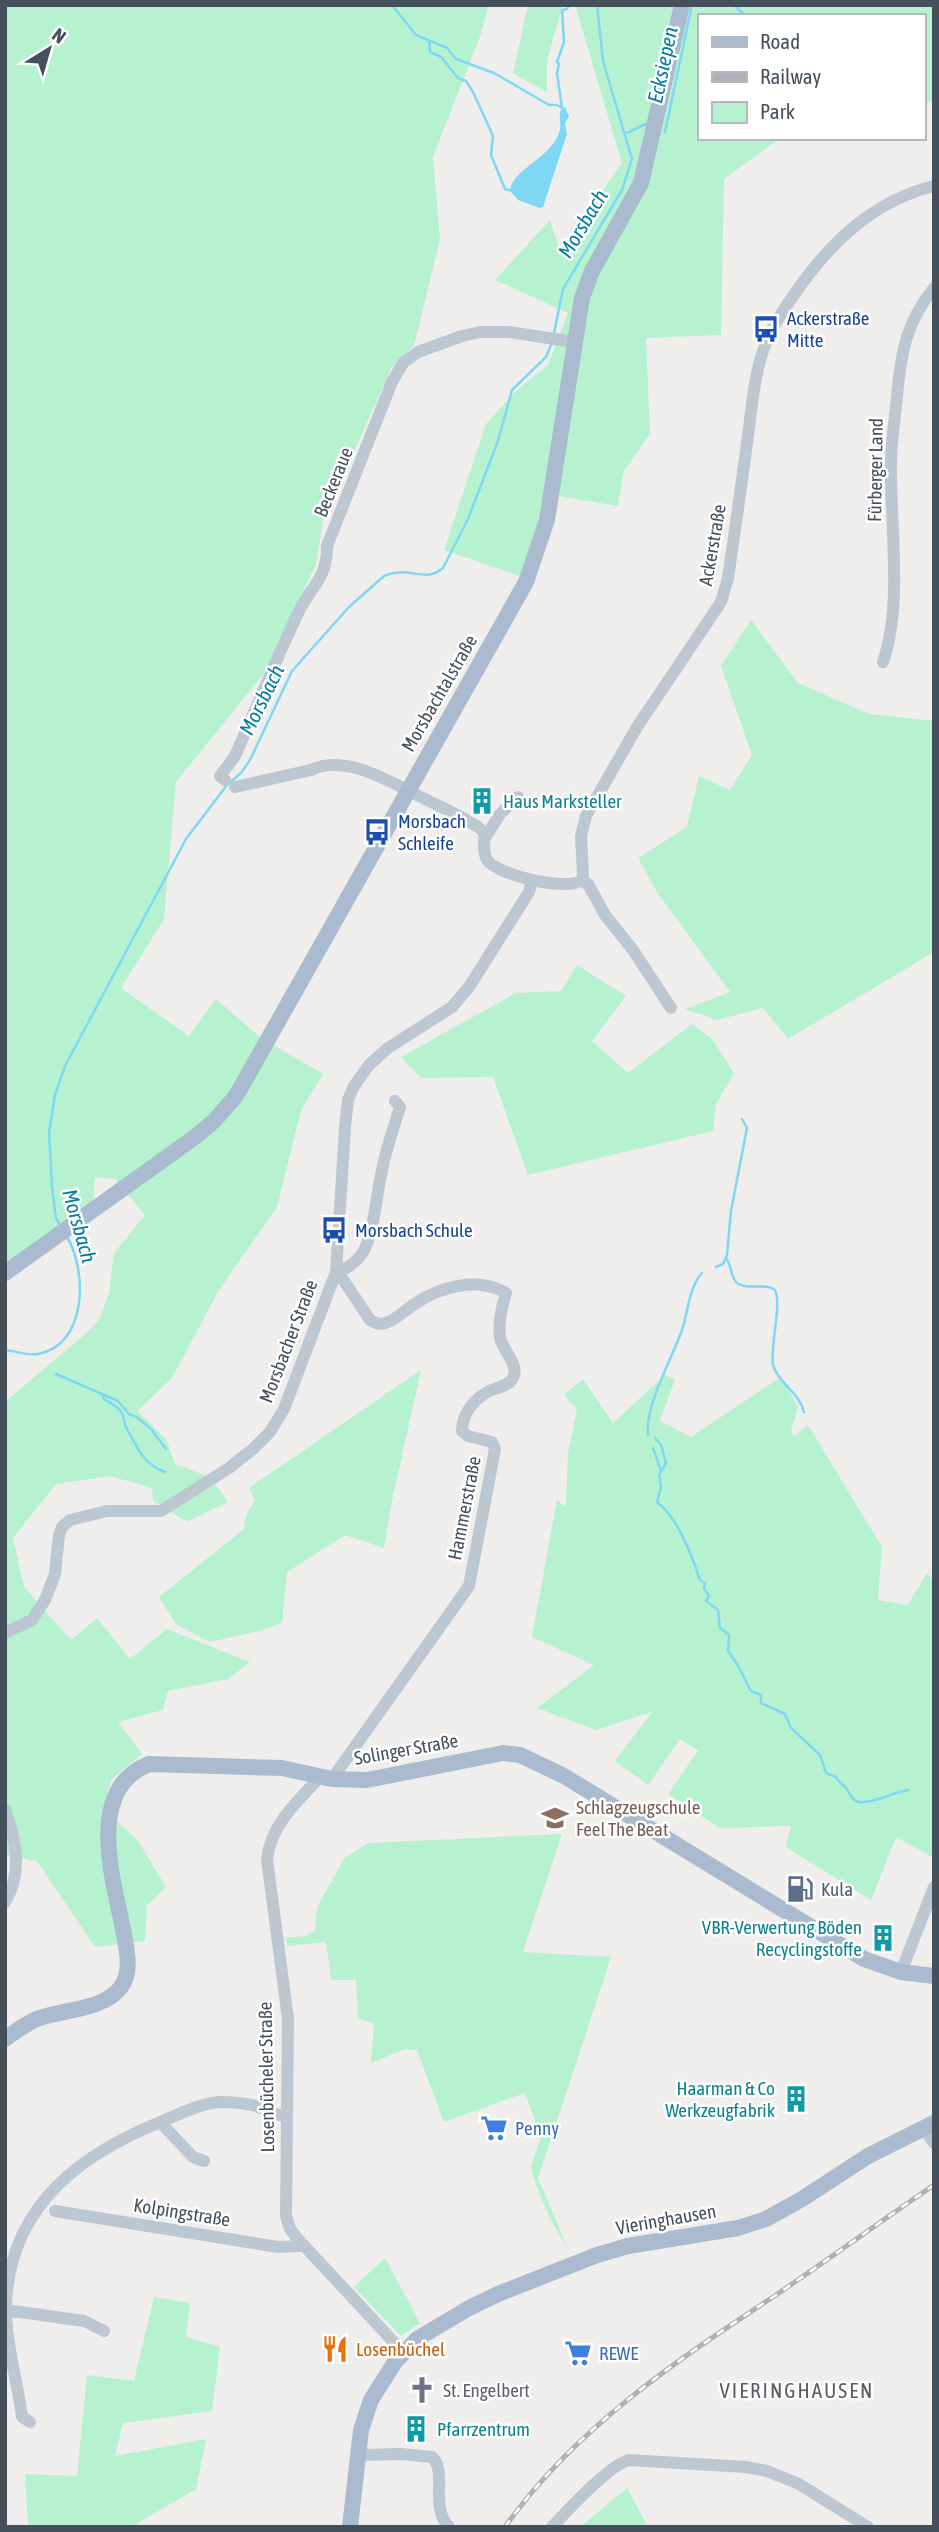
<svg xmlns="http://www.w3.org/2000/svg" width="939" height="2532" viewBox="0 0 939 2532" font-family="'Asap Condensed',sans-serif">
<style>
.green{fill:#b6f2cf}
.water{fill:#7fd8f3}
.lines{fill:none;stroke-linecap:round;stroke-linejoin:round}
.stream{stroke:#7fd8f3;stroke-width:2.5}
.minor{stroke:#bcc7d1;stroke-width:12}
.major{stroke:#aabbcf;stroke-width:16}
.rail-casing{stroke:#aeb2b8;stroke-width:5}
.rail{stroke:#fff;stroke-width:2.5;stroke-dasharray:8;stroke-linecap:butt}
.labels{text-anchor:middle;stroke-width:5;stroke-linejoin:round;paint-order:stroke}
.transit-label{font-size:19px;fill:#164399;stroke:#fff;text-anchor:start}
.street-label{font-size:19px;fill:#44505c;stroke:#fff}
.culture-label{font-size:19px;fill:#0d838f;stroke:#fff;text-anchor:start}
.education-label{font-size:19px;fill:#785e54;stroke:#fff;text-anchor:start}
.service-label{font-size:19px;fill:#4e5e75;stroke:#fff;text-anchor:start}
.shop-label{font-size:19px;fill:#366cbe;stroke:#fff;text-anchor:start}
.food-label{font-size:19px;fill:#c56008;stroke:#fff;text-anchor:start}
.worship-label{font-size:19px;fill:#5b616d;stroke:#fff;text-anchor:start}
.water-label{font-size:21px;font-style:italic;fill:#027da2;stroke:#fff}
.neighbourhood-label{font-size:21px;letter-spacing:2px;fill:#595d63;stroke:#fff}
</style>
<rect width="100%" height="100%" fill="#f0eded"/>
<path class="green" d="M5,5h484l-8,29 -48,123 7,83 -26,105 -23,24 -68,152 -7,43 -51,108 -89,110 -12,137 -43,69 68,48 27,-37 45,39 62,36 -22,36 -24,97 -58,83 -47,88 -35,33 29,28 9,25 35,13 18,25 -41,20 -34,-21 -1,-13 -42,-12 -54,8 -43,54 11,49 47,53 26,-22 33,41 37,-30 83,33 -22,17 -60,12 -5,19 -45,12 24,32 -31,26 -8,28 35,33 28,46 -19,18 -2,36 -50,6 -58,-86 -32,-6v-453l86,-73 9,-11 9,-25 5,-40 31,-38 -30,-36 -20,-2 -2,28 -88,59z
M528,5h35l-16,55v32l-34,-19z
M575,5h359v97h-11v-86h-224v122h81l-56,41 -3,156 -75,3 4,96 -26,37 -6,35 -72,-12 -23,83 -79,-27 42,-126 30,-33 32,-26 20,-52 -73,-33 55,-60 10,31 62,-88z
M751,620l47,63 71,31 65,7v231l-146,87 -25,-31 -46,12 -32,-11 45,-17 -73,-100 -19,-34 49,-31 12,-51 31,14 22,-35 -31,-89z
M577,965l49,31 -34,45 36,32 64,-49 20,15 22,34 -18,31 -3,27 -185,44 -35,-98 -72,1 -20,-21 115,-64 45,-2z
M421,1370l-28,126 -9,52 -39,-13 -58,37 -5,51 -23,8 -49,11 -34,-18 -17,-27 85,-68 2,-14 9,-15 -6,-12z
M665,1375l10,4 -15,42 31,16 90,-60 17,30 -7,24 4,5 13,-11 74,122 -4,53 30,5 19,-32 7,8v277l-38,-21 -25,63 -85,-53 5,-21 -71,2 -52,-34 30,-43 -18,-12 -32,46 -33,-24 37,-49 -56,18 -59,-22 57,-43 -62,-28 25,-137 9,7 2,-54 9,-44 -13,-14 19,-16 30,44z
M562,1834l-39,118 88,5 -73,221 31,73 -20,-35 -13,-31 -5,-19 10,-29 -16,-44 -81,29 -27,-72 -12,-1 -34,14 3,-40 -16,-4 -2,-39h-25l-5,-38 -39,4 -1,-8 19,-2 10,-5 2,-24 27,-48 24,-16z
M385,2258l35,65 -19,13 -47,-49z
M154,2297l36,6 -4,34 34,10 -8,64 -89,12 -8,33 91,-17 -10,50 -65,38h-103l-3,-53 52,2 10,-101 47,6z
M627,2488l21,39h-68z"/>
<path class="water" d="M565,107l4,9 -4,7 2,11 -24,73 -3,1 -22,-8 -8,-9c2,-22 40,-32 49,-58 3,-7 0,-15 1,-22z"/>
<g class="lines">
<path class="stream" d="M392,5l24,30 31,13 9,11 38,14 55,32h8l5,3 -5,-35 2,-9 -2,-2 7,-20 -2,-32 5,-1 2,-4
M734,5l12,11
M429,40l1,12 11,5 17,21 8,3 7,11 20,44 -2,19 14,34 8,2
M665,132l27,-127
M627,133l19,-9
M554,333l9,-44 59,-99 10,-31 -29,-98 -6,-56
M60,1225l-4,-7 -4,-31 -3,-55 6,-37 10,-29 121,-227 41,-54 14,-12 9,-13 42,-89 57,-64 35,-31c25,-11 41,8 59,-8l25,-49 30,-78 14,-51 34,-33 6,-14
M726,1258c6,7 4,19 11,25 12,8 27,-1 38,7 7,15 -5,55 -2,75 5,18 27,28 31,47
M716,1267l7,-3 4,-9 4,-44 16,-83 -5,-9
M5,1350c11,1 22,6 33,4 50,-9 49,-84 29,-117
M56,1374l62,27 11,13 8,3 14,12 15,20
M103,1395l1,4c6,4 14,7 18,14 2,5 2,11 5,16 10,18 17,36 38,43
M5,1400v1
M648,1435c-3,-31 24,-76 34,-105 6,-18 7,-43 20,-57
M655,1438l6,7 5,18 -7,12 2,12 -4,15c20,14 36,56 43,78l5,3 -1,5 5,8 -3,5 12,9 2,18 9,7 -1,16 9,13 14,27 10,4v8l24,11 6,14 29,27 6,18 10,4c3,6 5,6 10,11 4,4 4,10 10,13 9,6 40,-10 53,-11
M653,1448l8,23"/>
<path class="minor" d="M883,662c20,-58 7,-136 8,-197 0,-23 4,-46 6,-69 4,-43 9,-74 37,-108
M225,780l-5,-4 15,-20c21,-48 41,-96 63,-143 13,-28 29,-32 29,-67l65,-164 11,-19 15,-11 44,-16 18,-4h29l66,10
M235,787l76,-17c36,-17 82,14 114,29 18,9 36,17 53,28l6,5c1,9 -2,19 3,28 10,15 82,32 94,20
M485,838l15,-24 18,-17
M581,880l2,-5 -2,-39 5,-20 51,-89 84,-125 7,-24c7,-48 14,-96 20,-143 4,-28 6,-58 15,-84 6,-19 17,-36 28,-52 35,-52 80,-98 143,-113
M581,880l7,4 17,31 28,35 38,58
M5,1633l27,-13 13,-20 10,-26 4,-39 3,-8 8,-7 37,-9h54l68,-43 24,-19 17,-17 14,-23 52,-137 9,-145 3,-27 6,-14 15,-21 19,-17 64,-41 17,-20 60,-95 3,-11
M321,1776c-23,25 -50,48 -54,83l21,160 -2,197 4,13 7,9 106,114
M332,1779l137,-193 26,-137 -3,-7 -24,-6 -6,-5c0,-17 12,-32 27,-40 7,-3 20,-5 24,-13 7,-13 -11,-28 -13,-41 -2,-13 2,-31 6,-44 -29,-17 -67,-6 -93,12 -9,6 -18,16 -28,18 -5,2 -10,0 -15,-3l-28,-42 -6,-6c10,-2 20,-10 26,-18 12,-20 14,-56 19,-79 4,-23 12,-45 19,-68l-5,-6
M5,1809c11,31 18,64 0,93
M901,1972l33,-85
M160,2122l33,35 11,4
M923,2128l11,15
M55,2211l223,36 22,-1 1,-3
M6,2310l78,11 20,10
M30,2422l-8,-5c-5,-42 -20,-83 -15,-126 9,-88 75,-137 151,-168 20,-8 40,-19 61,-21 11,0 26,1 37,4 10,4 18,9 30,10
M358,2455l43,-1 31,3c16,15 -3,49 17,70
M552,2527c16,-17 57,-62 77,-67l117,7 21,4 32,13 69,43"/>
<path class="major" d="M5,1273l190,-136 19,-16 22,-25 290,-514 21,-62 35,-222 10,-27 49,-88 41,-178
M5,2039c10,-7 20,-15 32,-20 26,-10 66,-8 84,-32 12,-16 5,-40 2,-58 -10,-50 -38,-140 26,-165l133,4 50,11 35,1 136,-27 17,2 44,21 300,183 37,13 33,4
M350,2527l11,-97 10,-30 24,-38 22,-23 52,-31 29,-14 99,-39 31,-9 110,-18 28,-9 36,-20 66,-43 66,-33"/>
<defs>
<path id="rail" d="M505,2527c70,-99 171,-166 271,-232 53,-36 105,-74 158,-110"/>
</defs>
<use href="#rail" class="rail-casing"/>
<use href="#rail" class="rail"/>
</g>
<defs>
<symbol id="bus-bare" viewBox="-9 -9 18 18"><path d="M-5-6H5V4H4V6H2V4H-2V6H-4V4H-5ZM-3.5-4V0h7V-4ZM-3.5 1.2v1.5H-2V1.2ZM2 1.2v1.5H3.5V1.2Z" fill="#1a4fb4" stroke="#fff" stroke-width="2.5" paint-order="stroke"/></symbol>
<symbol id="building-bare" viewBox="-9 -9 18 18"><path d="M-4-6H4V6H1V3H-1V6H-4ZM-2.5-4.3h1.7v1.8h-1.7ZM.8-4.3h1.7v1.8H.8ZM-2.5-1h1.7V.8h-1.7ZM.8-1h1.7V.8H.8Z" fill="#0f9aa8" stroke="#fff" stroke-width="2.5" paint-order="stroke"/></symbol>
<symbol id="school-bare" viewBox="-9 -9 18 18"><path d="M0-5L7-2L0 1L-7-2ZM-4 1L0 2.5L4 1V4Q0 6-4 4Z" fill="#8d6e63" stroke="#fff" stroke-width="2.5" paint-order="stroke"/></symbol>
<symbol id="fuel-bare" viewBox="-9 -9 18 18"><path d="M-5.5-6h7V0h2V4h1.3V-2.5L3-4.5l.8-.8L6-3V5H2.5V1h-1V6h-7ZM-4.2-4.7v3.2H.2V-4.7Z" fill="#5c6f8a" stroke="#fff" stroke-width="2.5" paint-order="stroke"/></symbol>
<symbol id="supermarket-bare" viewBox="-9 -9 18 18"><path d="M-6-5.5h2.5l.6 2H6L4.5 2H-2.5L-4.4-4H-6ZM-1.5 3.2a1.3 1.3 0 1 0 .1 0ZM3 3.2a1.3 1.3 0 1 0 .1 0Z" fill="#3f7fe0" stroke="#fff" stroke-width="2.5" paint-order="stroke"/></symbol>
<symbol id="restaurant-bare" viewBox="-9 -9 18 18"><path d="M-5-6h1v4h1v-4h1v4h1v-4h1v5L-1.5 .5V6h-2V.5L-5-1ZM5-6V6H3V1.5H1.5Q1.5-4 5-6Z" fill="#e8710a" stroke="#fff" stroke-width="2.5" paint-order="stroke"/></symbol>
<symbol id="church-bare" viewBox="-9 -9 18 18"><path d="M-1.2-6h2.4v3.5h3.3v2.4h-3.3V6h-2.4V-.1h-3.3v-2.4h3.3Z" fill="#6b7280" stroke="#fff" stroke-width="2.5" paint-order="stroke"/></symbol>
</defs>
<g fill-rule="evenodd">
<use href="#bus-bare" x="747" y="310" width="38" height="38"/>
<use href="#building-bare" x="463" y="782" width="38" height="38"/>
<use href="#bus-bare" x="358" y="813" width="38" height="38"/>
<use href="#bus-bare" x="315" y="1211" width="38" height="38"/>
<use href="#school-bare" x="536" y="1799" width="38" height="38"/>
<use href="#fuel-bare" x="781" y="1870" width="38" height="38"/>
<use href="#building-bare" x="864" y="1919" width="38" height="38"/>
<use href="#building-bare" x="777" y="2080" width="38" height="38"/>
<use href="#supermarket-bare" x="475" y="2109" width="38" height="38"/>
<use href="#restaurant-bare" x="316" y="2330" width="38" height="38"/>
<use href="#supermarket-bare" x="559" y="2334" width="38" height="38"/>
<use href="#church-bare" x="403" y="2371" width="38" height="38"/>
<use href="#building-bare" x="397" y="2410" width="38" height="38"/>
</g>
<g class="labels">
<g class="transit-label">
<text x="787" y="325">Ackerstraße<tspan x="787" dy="22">Mitte</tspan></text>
<text x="398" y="828">Morsbach<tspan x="398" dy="22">Schleife</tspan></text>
<text x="355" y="1237">Morsbach Schule</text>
</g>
<g class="street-label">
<text transform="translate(875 470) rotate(-89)" y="7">Fürberger Land</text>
<text transform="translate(333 482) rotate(-68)" y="7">Beckeraue</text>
<text transform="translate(712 545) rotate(-80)" y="7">Ackerstraße</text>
<text transform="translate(439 693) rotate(-60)" y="7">Morsbachtalstraße</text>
<text transform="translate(288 1341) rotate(-69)" y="7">Morsbacher Straße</text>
<text transform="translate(464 1508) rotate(-79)" y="7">Hammerstraße</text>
<text transform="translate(406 1749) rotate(-10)" y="7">Solinger Straße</text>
<text transform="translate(266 2077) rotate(-91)" y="7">Losenbücheler Straße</text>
<text transform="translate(182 2212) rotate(9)" y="7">Kolpingstraße</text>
<text transform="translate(666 2219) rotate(-10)" y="7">Vieringhausen</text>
</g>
<g class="culture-label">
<text x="503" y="808">Haus Marksteller</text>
<text x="862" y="1934" text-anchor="end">VBR-Verwertung Böden<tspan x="862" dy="22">Recyclingstoffe</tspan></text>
<text x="775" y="2095" text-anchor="end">Haarman &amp; Co<tspan x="775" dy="22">Werkzeugfabrik</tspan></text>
<text x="437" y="2436">Pfarrzentrum</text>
</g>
<g class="education-label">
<text x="576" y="1814">Schlagzeugschule<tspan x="576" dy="22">Feel The Beat</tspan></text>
</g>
<g class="service-label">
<text x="821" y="1896">Kula</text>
</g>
<g class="shop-label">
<text x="515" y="2135">Penny</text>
<text x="599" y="2360">REWE</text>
</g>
<g class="food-label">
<text x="356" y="2356">Losenbüchel</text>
</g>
<g class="worship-label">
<text x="443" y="2397">St. Engelbert</text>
</g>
<g class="water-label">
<text transform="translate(663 65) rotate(-78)" y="7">Ecksiepen</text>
<text transform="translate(583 224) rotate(-59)" y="7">Morsbach</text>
<text transform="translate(262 700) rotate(-64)" y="7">Morsbach</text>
<text transform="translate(79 1226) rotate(74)" y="7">Morsbach</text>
</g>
<g class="neighbourhood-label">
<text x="797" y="2398">VIERINGHAUSEN</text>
</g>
</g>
<rect width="939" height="2532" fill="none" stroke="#44505c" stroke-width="14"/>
<rect x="698" y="14" width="228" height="126" fill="#ffffff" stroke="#b4b9be" stroke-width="2"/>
<rect x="712" y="37" width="35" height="10" fill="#aabbcf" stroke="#b4b9be" stroke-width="2"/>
<text x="760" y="49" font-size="21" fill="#44505c">Road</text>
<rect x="712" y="72" width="35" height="10" fill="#aeb2b8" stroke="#b4b9be" stroke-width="2"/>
<text x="760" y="84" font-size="21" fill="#44505c">Railway</text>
<rect x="712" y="102" width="35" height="21" fill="#b6f2cf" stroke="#b4b9be" stroke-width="2"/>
<text x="760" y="119" font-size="21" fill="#44505c">Park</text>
<g transform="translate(49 49) rotate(37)" stroke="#ffffff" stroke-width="5" paint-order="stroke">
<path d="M0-5L12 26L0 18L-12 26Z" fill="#44505c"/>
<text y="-10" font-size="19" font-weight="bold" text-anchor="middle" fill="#44505c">N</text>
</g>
</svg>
